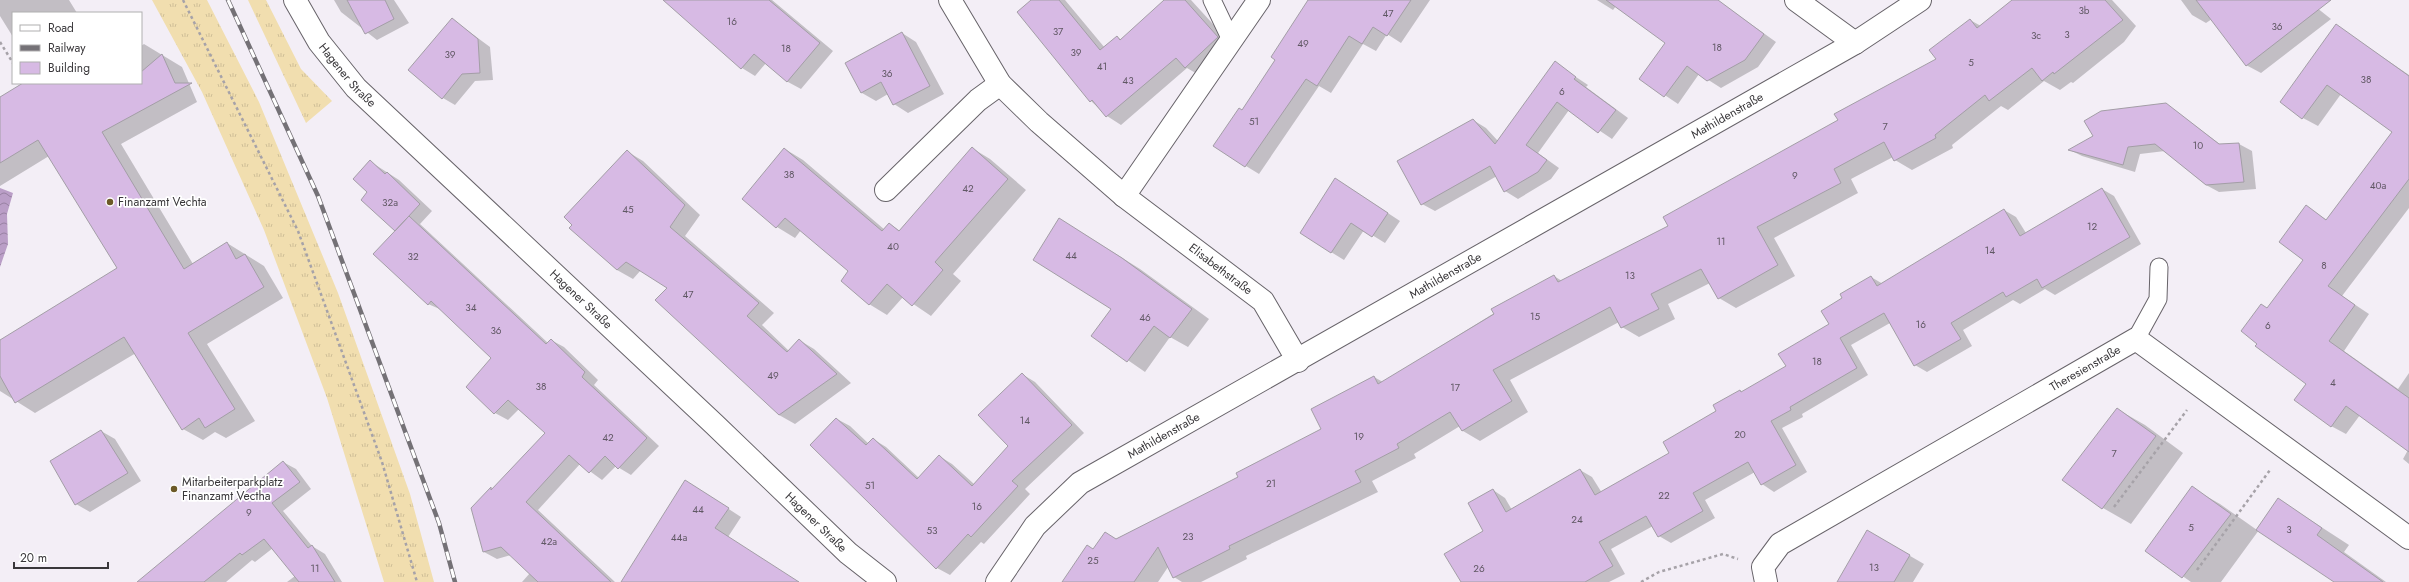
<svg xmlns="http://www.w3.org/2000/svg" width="2409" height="582" viewBox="0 0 2409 582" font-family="Jost,sans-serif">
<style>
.grass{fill:url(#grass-tufts)}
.water{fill:url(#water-waves)}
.shadow{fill:#0003}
.building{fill:#d7bae4;stroke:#a39ea6}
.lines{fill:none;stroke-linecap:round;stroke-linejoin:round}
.service-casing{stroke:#676369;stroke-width:19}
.minor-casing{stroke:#676369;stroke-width:24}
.path{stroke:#a6a2a8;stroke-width:2.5;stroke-dasharray:3 3;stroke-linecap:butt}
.service{stroke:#fff;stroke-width:17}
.minor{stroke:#fff;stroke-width:22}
.rail-casing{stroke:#747176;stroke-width:4.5}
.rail{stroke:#fff;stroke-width:3;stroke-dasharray:9;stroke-linecap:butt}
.poi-dot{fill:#6c5927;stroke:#fff;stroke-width:1.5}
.labels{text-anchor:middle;stroke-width:3.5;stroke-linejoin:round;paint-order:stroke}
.number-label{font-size:10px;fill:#605864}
.street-label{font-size:12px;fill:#39373a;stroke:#fff}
.poi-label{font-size:12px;fill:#39373a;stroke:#fff;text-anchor:start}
</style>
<defs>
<pattern id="grass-tufts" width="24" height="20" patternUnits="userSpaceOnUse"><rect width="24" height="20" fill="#f1deaf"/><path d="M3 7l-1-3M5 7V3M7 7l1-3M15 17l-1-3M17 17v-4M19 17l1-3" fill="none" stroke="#cfbf97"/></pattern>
<pattern id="water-waves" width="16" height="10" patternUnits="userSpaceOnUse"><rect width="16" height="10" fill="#ba9ec7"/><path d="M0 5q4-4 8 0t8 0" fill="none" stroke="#9882a3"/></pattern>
</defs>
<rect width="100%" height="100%" fill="#f3eef6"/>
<path class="grass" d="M152,0h55l52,102 79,191 72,201 24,88h-50l-57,-184 -63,-168 -62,-138z
M248,0h18l35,69 31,32 -26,22z"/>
<path class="water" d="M0,188l13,5 -6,21 1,30 -8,23z"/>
<path class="shadow" d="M0,0h69l8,13h-64v24l-13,-21z
M334,0h60l15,23 -32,17 -36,-28z
M664,0h108l61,51 -32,38 -13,-7 -22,-19 -11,13 -13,-8z
M1033,0h32l40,48 12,-11 5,3 43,-40h26l41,45 -33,30 -12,-7 -66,57 -14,-9 -16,-15z
M1309,0h121l-29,43 -14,-9 -11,17 -13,-7 -32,49 -12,-7 -60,88 -13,-8 -4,-55 35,-51z
M1597,0h120l59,42 -18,25 -37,21 -22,-14 -21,30 -37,-25 26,-36 -51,-37 -3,4z
M2014,0h98l24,26 -12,16 -51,41 -2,-1 -11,8 -16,-9 -36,29 -7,-4 -49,39 1,3 -41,22 -17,-10 -2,-3 -42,22 7,14 -84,45 21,38 -59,32 -17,-10 -9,-15 -42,21 7,15 -36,18 -17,-10 -3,-5 -109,58 18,32 -48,29 -17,-10 -3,-5 -46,28 2,4 -44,23 6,11 -132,64 1,3 -46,23h-19l-8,-5 -6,-10 -10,15h-95l31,-32 146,-73 83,-47 51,-53 9,5 171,-106 8,5 107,-55 268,-167 33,-39 11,6z
M2181,0h126l24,19 -70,54 -15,-8 -34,-46 -6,4 -14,-8z
M452,19l38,28 3,33 -18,1 -20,24 -12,-7z
M2337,26l72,49v133l-67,88 27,18 -25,37 54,38 11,-16v91l-6,-5 5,-9 -48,-35 -14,19 -15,-8 -63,-117 36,-49 2,-53 21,13 66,-88 -52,-38 -23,32 -15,-8z
M902,33l14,9 28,52 -36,19 -14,-9 -6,-10 -12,7 -14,-8 -16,-30z
M144,44l38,23 15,35 -76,42 72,120 34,-21 37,23 19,32 -76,46 48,77 -29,17 -11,-6 -12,8 -20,-11 -47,-76 -101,60 -35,-22v-49l118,-74 -69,-112 -49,30v-88l25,-15h116v-37z
M1555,63l33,22 -2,2 42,31 -16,21 -43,-29 -31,43 21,15 -8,11 -33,20 -13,-8 -8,-15 -62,35 -13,-7 51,-84 13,8 12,13z
M2166,104l55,41 18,-1 13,7 4,38 -37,3 -13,-7 -41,-34 -25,3 -5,18 -53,-16 -12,-6z
M972,148l18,11 36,31 -73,84 8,7 -30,35 -28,-19 -16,18 -18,-11 -19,-33 -49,-41 -6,8 -18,-11 -34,-28 42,-50 18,11 82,70 5,-6 10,7z
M628,152l15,9 57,54 -15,21 89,77 -12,12 27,26 10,-11 15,9 37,34 -56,41 -16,-9 -110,-128 -28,-17 -8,9 -16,-9 -47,-42z
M371,162l28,18 33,31 -12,13 128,119 3,-3 13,7 34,33 -4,5 65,61 -28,29 -15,-9 -14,14 -22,-16 -42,46 77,72h-93l8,-9 -19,-18 -14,4 -13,-7 7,-64 2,2 54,-57 -28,-24 -11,11 -13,-7 -3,-55 -50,-48 -14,-6 -31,-73 -28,-39z
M1336,179l64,42 -15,22 -21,-13 -20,30 -13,-8z
M2102,189l12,7 27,48 -86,51 -10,-6 -25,15 -7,-4 -50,30 9,16 -45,26 -12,-7 -25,-42 -39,22 17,30 -66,39 1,3 -21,11 25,44 -33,20 -12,-8 -7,-12 -50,28 10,18 -44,25 -12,-7 -6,-10 -42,23 14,25 -16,8h-147l23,-51 8,-41 12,8 7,12 68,-40 12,7 10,16 68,-39 70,-63 3,2 44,-26 43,-43 14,-26 27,-21 12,7 121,-74 12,7 10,16z
M1076,229l64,40 69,50 -21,28 -18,-10 -25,35 -52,-36 19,-28z
M1022,374l13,8 49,51 -59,56 5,5 -46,50 -3,-2 -31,33 -13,-7 -100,-149 13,7 19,18 4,-5 13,8 33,31 20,-22 13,8 22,20 35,-38z
M2117,409l28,16 38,28 -52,71 -28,-16 -39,-29z
M101,431l14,8 26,42 -51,31 -14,-8z
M283,462l13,7 15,20 -28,22 29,35 13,8 17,28h-55l8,-6 -22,-28 -18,14 -3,-2 -26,22h-87z
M2192,488l28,16 37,26 21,-31 71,46 -5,7 42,30h-50l-77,-52 -38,52h-30l-44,-31z
M698,489l43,28 -13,20 56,45h-162z
M1867,531l57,33 -11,18h-69z"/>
<path class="building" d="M347,0h38l9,19 -29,15z
M663,0h106l51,43 -33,39 -33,-28 -13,15z
M1031,0h28l41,50 17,-14 3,4 44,-40h21l33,37 -33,31 -9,-10 -70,59 -14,-17 -2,2 -73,-90z
M1308,0h103l-24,36 -14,-9 -11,17 -13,-8 -32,50 -11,-7 -61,88 -32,-21 26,-38 3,2 33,-50 -4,-3z
M1606,0h112l46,34 -19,26 -38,21 -20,-15 -23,31 -25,-18 26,-36z
M2012,0h93l18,20 -69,54 -1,-2 -11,9 -10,-13 -43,33 -4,-6 -50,40 1,3 -42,23 -10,-19 -50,27 7,14 -84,44 21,38 -60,34 -17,-30 -50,25 8,15 -38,19 -11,-21 -117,63 19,31 -50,30 -12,-19 -53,32 2,4 -44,23 6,11 -132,64 1,3 -57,29 -15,-31 -24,35h-72l25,-37 6,4 12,-17 11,7 122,-62 -2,-4 85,-44 -10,-20 63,-33 4,8 116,-70 -3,-5 63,-34 4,7 110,-56 -5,-9 175,-97 -4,-6 102,-55 -7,-9 41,-31 7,9z
M2196,0h135l-85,66z
M452,18l26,21 2,34 -18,1 -20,25 -34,-29z
M2336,24l73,52v103l-81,107 27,19 -26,36 80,57v54l-63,-46 -15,21 -37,-27 12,-16 -51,-38 2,-2 -16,-13 20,-27 6,4 36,-48 -24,-18 27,-37 20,15 66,-88 -65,-47 -25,34 -22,-17z
M902,32l28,54 -37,19 -12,-23 -20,11 -16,-30z
M162,54l13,29h17l-90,49 82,137 43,-27 9,17 9,-5 19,33 -76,46 47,76 -30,19 -6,-10 -17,12 -58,-93 -109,66 -15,-27v-36l117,-72 -79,-128 -38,23v-66l23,-14h118v-11z
M1555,61l21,16 -2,2 42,31 -18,23 -41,-31 -31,43 21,15 -9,12 -34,20 -14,-26 -69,39 -24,-44 76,-42 22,25z
M2166,103l53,41 20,-1 5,39 -38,3 -51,-41 -27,3 -5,18 -55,-15 25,-14 -9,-15 17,-10z
M972,147l36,32 -73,83 8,8 -31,36 -25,-22 -18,21 -28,-24 7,-10 -63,-53 -9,10 -34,-29 42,-51 98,83 7,-8 10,8z
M627,150l58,55 -15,22 89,76 -12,13 40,36 12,-13 38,35 -58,41 -124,-115 12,-12 -41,-26 -9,8 -48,-42 3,-3 -8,-8z
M370,160l15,14 2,-2 33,32 -25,27 -34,-31 6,-8 -14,-13z
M1335,178l53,35 -16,24 -21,-14 -20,30 -31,-20z
M2102,188l28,49 -88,51 -5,-9 -31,18 -3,-5 -52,31 10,16 -47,27 -30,-53 -44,25 17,30 -67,39 1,3 -20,11 25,44 -35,20 -13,-23 -55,31 10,18 -45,26 -12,-21 -47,26 14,24 -28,16h-124l-17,-28 39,-23 -15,-28 25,-14 13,23 74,-43 15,26 74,-42 -6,-11 53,-31 -3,-6 27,-15 1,2 45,-26 -8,-12 51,-30 -8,-13 21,-13 -2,-4 31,-18 6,10 127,-77 16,27z
M409,216l137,128 5,-5 34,33 -3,5 65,61 -29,31 -13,-13 -16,17 -20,-18 -43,47 85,80h-73l-37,-35 -18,5 -12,-44 20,-21v3l54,-57 -37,-33 -14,14 -28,-27 25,-29 -60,-57 -3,4 -55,-51z
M1059,218l63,40 70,51 -22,29 -16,-12 -27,36 -36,-26 20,-27 -78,-49z
M1022,373l50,52 -60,56 6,5 -47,51 -3,-3 -32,35 -126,-124 26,-27 30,27 7,-7 44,41 22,-24 33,31 36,-40 -30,-31z
M2117,408l39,28 -54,73 -40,-29z
M101,430l27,43 -53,32 -25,-44z
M283,461l17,21 -28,21 36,45 4,-3 23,37h-36l-35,-43 -22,16 -2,-2 -36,29h-67z
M685,480l44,28 -14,20 84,54h-178z
M2192,486l39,28 -49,64 -37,-27z
M2278,498l44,30 -5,7 66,47h-49l-78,-52z
M1867,530l43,25 -16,27h-57z"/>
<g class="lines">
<defs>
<path id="service" d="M1212,0l20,42
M2136,339l22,-40 1,-32"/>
<g id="minor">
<path id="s1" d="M295,0l24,42 37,46 358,336 134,129 37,29"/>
<path id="s2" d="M950,0l50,84 39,38 85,74 139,105 35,60"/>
<path d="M1796,0l59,43"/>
<path d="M886,190l92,-90 22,-16"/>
<path d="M1124,196l135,-196"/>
<path id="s3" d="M997,582l38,-56 45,-43 775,-440 65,-43"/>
<path id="s4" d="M1766,582l-3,-15 17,-23 356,-205 273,199"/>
</g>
</defs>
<use href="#service" class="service-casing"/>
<use href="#minor" class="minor-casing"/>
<path class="path" d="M183,0l115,231 84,231 35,120
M0,42l13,21
M2114,507l73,-97
M2197,570l73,-100
M1641,582l18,-10 64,-18 15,5"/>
<use href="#service" class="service"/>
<use href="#minor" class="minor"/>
<defs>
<path id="rail" d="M228,0l90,196 121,327 16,59"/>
</defs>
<use href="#rail" class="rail-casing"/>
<use href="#rail" class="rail"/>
</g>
<g class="poi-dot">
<circle cx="110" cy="202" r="4"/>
<circle cx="174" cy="489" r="4"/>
</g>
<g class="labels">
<g class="number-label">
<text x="2084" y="14">3b</text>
<text x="1388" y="17">47</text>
<text x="732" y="25">16</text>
<text x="2277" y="30">36</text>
<text x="1058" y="35">37</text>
<text x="2067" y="38">3</text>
<text x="2036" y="39">3c</text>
<text x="1303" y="47">49</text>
<text x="1717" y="51">18</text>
<text x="786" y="52">18</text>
<text x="1076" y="56">39</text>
<text x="450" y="58">39</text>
<text x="1971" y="66">5</text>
<text x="1102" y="70">41</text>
<text x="887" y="77">36</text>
<text x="2366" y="83">38</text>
<text x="1128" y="84">43</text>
<text x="1562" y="95">6</text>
<text x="1254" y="125">51</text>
<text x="1885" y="130">7</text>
<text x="2198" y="149">10</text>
<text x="789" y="178">38</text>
<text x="1795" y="179">9</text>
<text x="2378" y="189">40a</text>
<text x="968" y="192">42</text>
<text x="390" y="206">32a</text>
<text x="628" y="213">45</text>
<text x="2092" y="230">12</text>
<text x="1721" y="245">11</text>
<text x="893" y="250">40</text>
<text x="1990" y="254">14</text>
<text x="1071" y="259">44</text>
<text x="413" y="260">32</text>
<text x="2324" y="269">8</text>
<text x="1630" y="279">13</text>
<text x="688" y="298">47</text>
<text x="471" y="311">34</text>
<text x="1535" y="320">15</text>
<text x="1145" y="321">46</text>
<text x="1921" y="328">16</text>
<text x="2268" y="329">6</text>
<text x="496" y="334">36</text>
<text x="1817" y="365">18</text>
<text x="773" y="379">49</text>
<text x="2333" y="386">4</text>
<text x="541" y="390">38</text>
<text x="1455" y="391">17</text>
<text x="1025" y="424">14</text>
<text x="1740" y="438">20</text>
<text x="1359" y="440">19</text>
<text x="608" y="441">42</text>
<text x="2114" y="457">7</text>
<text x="1271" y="487">21</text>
<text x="870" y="489">51</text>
<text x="1664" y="499">22</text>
<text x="977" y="510">16</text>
<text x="698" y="513">44</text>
<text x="249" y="516">9</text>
<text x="1577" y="523">24</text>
<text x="2191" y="531">5</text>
<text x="2289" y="533">3</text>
<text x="932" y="534">53</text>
<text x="1188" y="540">23</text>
<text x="679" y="541">44a</text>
<text x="549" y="545">42a</text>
<text x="1093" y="564">25</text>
<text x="1874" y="571">13</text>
<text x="315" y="572">11</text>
<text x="1479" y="572">26</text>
</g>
<g class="street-label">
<text dy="4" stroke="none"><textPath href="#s1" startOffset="92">Hagener Straße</textPath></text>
<text dy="4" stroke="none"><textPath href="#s3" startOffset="874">Mathildenstraße</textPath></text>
<text dy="4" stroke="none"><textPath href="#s2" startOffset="386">Elisabethstraße</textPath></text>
<text dy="4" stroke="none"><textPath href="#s3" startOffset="550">Mathildenstraße</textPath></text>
<text dy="4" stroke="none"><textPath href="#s1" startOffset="416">Hagener Straße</textPath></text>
<text dy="4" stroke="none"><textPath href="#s4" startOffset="396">Theresienstraße</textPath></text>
<text dy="4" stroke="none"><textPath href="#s3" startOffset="226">Mathildenstraße</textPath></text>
<text dy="4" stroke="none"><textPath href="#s1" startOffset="740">Hagener Straße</textPath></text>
</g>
<g class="poi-label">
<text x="118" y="206">Finanzamt Vechta</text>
<text x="182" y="486">Mitarbeiterparkplatz<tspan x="182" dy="14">Finanzamt Vectha</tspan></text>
</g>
</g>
<rect x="12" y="12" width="130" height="72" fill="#ffffff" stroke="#b0afb0"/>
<rect x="20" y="25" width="20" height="6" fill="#ffffff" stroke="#b0afb0"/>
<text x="48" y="32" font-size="12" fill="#39373a">Road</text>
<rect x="20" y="45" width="20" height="6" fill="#747176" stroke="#b0afb0"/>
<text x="48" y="52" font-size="12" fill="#39373a">Railway</text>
<rect x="20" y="62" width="20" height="12" fill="#d7bae4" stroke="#b0afb0"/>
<text x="48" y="72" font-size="12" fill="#39373a">Building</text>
<path d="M14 562v6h94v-6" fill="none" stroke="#39373a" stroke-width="2"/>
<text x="20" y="562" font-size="12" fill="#39373a" stroke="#ffffff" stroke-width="3" paint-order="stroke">20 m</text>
</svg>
